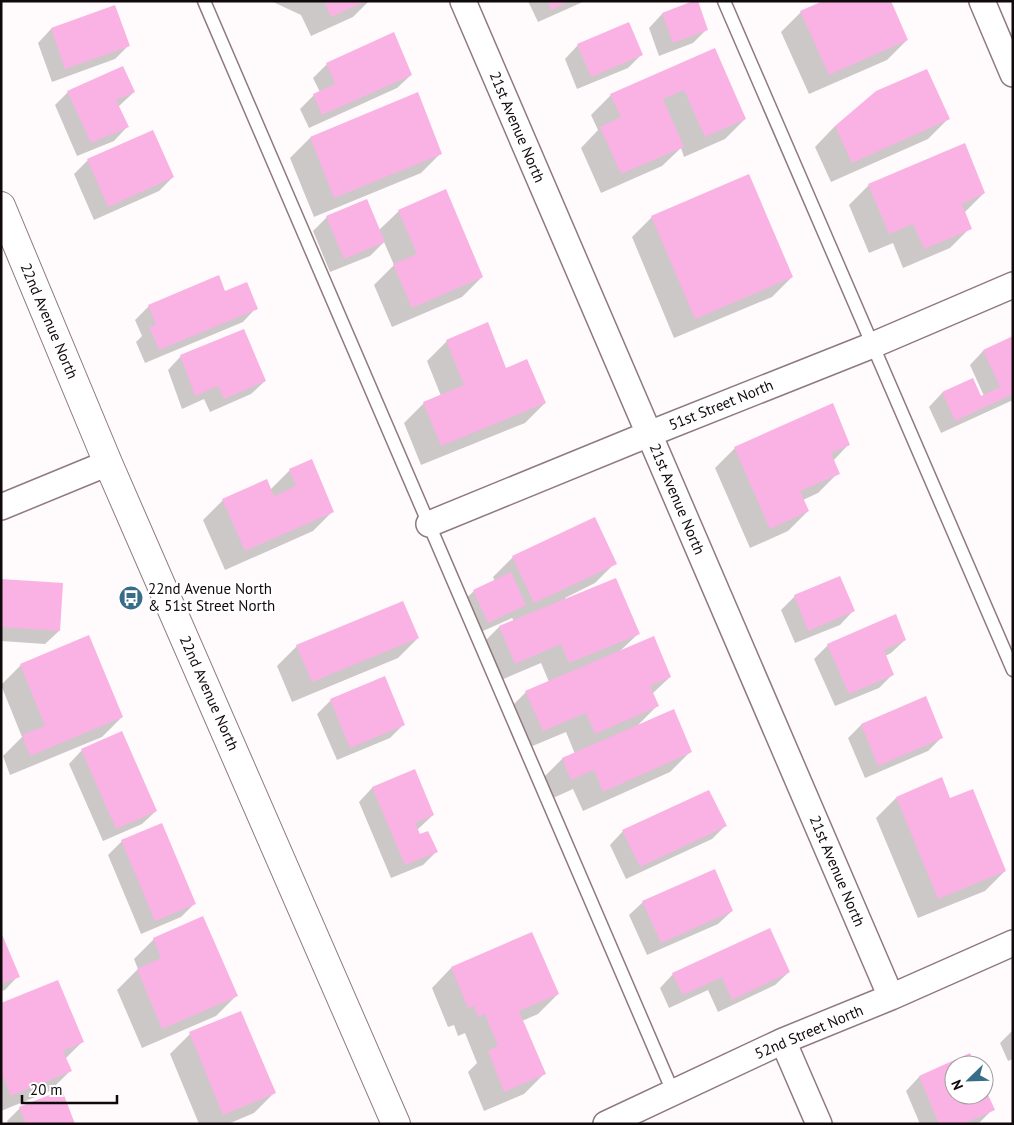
<svg xmlns="http://www.w3.org/2000/svg" width="1014" height="1125" viewBox="0 0 1014 1125" font-family="'PT Sans',sans-serif">
<style>
.shadow{fill:#0003}
.building{fill:#f9b2e3}
.lines{fill:none;stroke-linecap:round;stroke-linejoin:round}
.lane-casing{stroke:#8f7a7e;stroke-width:15}
.street-casing{stroke:#8f7a7e;stroke-width:28}
.secondary-casing{stroke:#8f7a7e;stroke-width:30}
.lane{stroke:#fff;stroke-width:12}
.street{stroke:#fff;stroke-width:25}
.secondary{stroke:#fff;stroke-width:28}
.labels{text-anchor:middle;stroke-width:5;stroke-linejoin:round;paint-order:stroke}
.street-label{font-size:15px;fill:#10090b;stroke:#fff}
.poi-label{font-size:15px;fill:#10090b;stroke:#fff;text-anchor:start}
</style>
<rect width="100%" height="100%" fill="#fffafb"/>
<path class="shadow" d="M271,1h98l-16,16 -42,19 -10,-21z
M528,1h57l-47,21z
M696,1l11,28 -14,14 -34,13 -10,-28 13,-14z
M114,7l14,39 -13,13 -63,23 -14,-39 13,-14z
M801,12l106,28 -20,20 -78,34 -28,-62z
M578,45l63,10 -13,13 -51,21 -12,-30z
M714,50l31,69 -20,20 -41,18 -3,-9 -19,18 -61,27 -20,-45 17,-18 -7,-15 20,-20z
M327,64l84,11 -14,13 -88,40 -9,-19 14,-14 6,-3 -7,-14z
M68,92h66l-16,15 9,20 -13,14 -37,15 -22,-51z
M948,119l-20,20 -97,43 -16,-35 20,-21z
M153,132l20,45 -14,14 -65,29 -20,-46 14,-14z
M310,138l131,15 -20,20 -107,44 -24,-59z
M869,185l115,8 -20,20 6,15 -20,20 -47,20 -10,-25 -24,10 -20,-48z
M399,211l83,66 -20,20 -70,30 -18,-42 20,-20 -10,-23 -14,14 -40,16 -17,-41 14,-14 52,13z
M652,217l140,60 -20,20 -98,41 -42,-101z
M224,292l32,16 -13,14 -98,41 -9,-21 6,-6 -7,-16 14,-14z
M1013,337v63l-72,33 -12,-26 13,-14 31,-14 8,18 3,-1 -14,-31 13,-14z
M447,341l59,28 39,34 -20,20 -104,42 -17,-42 20,-20 17,-7 -14,-35z
M181,356l84,25 -14,13 -41,18 -6,-13 -22,10 -14,-39z
M849,444l-16,17 5,12 -20,20 -15,7 5,11 -20,20 -38,17 -35,-80 20,-20z
M290,470l43,41 -20,20 -88,39 -22,-50 20,-20 47,-10z
M513,557l102,6 -20,20 -30,15 1,2 72,34 -18,17 50,26 -18,17 5,12 -20,20 53,26 -20,20 -87,39 -10,-22 -22,10 -9,-20 20,-20 13,-5 -9,-22 -43,18 -17,-38 20,-20 23,-10 -8,-19 -47,20 -15,-36 20,-20 15,-6 -2,-3 -38,17 -14,-31 14,-13 21,-10 -2,-4z
M1,580l58,51 -14,13 -44,-3z
M795,596l58,15 -13,14 -45,18 -14,-33z
M418,638l-20,20 -106,44 -15,-36 20,-20z
M905,640l-14,13 -6,3 8,18 -14,14 -44,18 -21,-47 14,-14z
M21,665l101,52 -20,20 -92,38 -7,-19 19,-19 -21,-52z
M331,700l73,24 -14,14 -53,22 -20,-46z
M861,725l81,12 -14,14 -63,27 -17,-40z
M82,750l74,61 -14,13 -39,17 -34,-77z
M414,770l19,45 -16,15 3,6 16,16 -13,13 -32,13 -32,-76 13,-14z
M896,798l109,73 -20,20 -67,27 -42,-100z
M725,826l-13,13 -86,40 -16,-34 13,-14z
M122,841l72,63 -13,13 -40,17 -33,-79z
M643,902l89,9 -14,13 -71,31 -18,-40z
M1,935l17,41 -13,14 -4,1z
M154,939l82,57 -20,20 -74,32 -25,-58 21,-21 -4,-10z
M451,968l107,26 -20,20 -16,7 22,53 -20,20 -40,17 -16,-39 9,-9 -12,-30 -7,3 -4,-11 -6,2 -16,-39z
M789,972l-14,13 -57,27 -10,-22 -39,18 -9,-20 13,-14z
M1,1005l81,37 -17,17 5,12 -20,20 -49,20z
M1013,1030v29l-5,2 -8,-18z
M190,1034l84,59 -20,20 -26,11h-29l-29,-70z
M969,1055l4,10h-19v30h30v-6l9,20 -15,15h-58l-14,-33 13,-14z
M20,1108l54,16h-66l-1,-3z"/>
<path class="building" d="M324,1h42l-35,16z
M548,1h22l-19,9z
M693,1h5l10,29 -35,13 -11,-30z
M823,1h68l17,39 -79,35 -29,-64z
M115,5l15,41 -65,23 -14,-41z
M629,22l14,33 -52,22 -14,-33z
M394,32l18,43 -90,40 -9,-21 22,-10 -9,-21z
M715,48l31,71 -41,18 -21,-47 -21,9 21,48 -63,27 -21,-47 21,-10 -11,-23z
M123,66l12,26 -19,8 13,27 -38,16 -24,-52z
M927,69l23,50 -98,44 -17,-37 41,-35z
M418,92l24,62 -108,44 -24,-61z
M153,130l21,47 -66,30 -21,-48z
M965,143l20,50 -23,11 10,25 -48,20 -11,-25 -24,10 -21,-50z
M749,174l44,103 -98,42 -44,-103z
M446,189l37,88 -71,31 -19,-44 24,-10 -19,-44z
M367,199l18,43 -41,17 -18,-43z
M219,275l6,16 22,-9 11,27 -99,41 -10,-23 7,-2 -8,-20z
M488,322l18,46 21,-9 19,44 -105,43 -18,-44 41,-17 -18,-45z
M244,329l22,52 -42,18 -6,-13 -23,10 -15,-41z
M1013,336v58l-58,27 -13,-29 31,-14 8,18 19,-9 -17,-37z
M833,403l17,42 -19,8 9,21 -40,17 9,20 -39,18 -36,-82z
M312,459l22,53 -89,39 -23,-52 45,-20 7,17 22,-10 -7,-17z
M595,517l22,47 -83,39 -22,-47z
M511,572l15,33 -38,18 -15,-33z
M840,576l15,35 -47,20 -14,-36z
M616,578l24,56 -71,29 -8,-19 -46,20 -16,-38z
M1,579l62,4 -3,48 -59,-4z
M403,601l16,37 -107,44 -16,-37z
M896,614l10,26 -22,10 10,25 -45,19 -22,-50z
M89,635l34,82 -93,39 -8,-21 23,-9 -25,-62z
M654,636l17,41 -21,9 9,20 -64,28 -9,-21 -43,18 -18,-40z
M385,676l20,49 -55,23 -20,-49z
M926,696l17,42 -65,28 -17,-42z
M674,709l18,43 -89,40 -9,-22 -23,10 -9,-22z
M122,731l35,80 -41,18 -35,-80z
M415,769l19,46 -19,8 5,11 8,-3 10,21 -33,13 -33,-78z
M942,777l8,21 23,-9 33,82 -68,28 -42,-102z
M709,790l18,36 -87,41 -18,-37z
M162,823l34,81 -41,17 -34,-81z
M715,869l18,42 -72,32 -19,-42z
M203,916l35,80 -76,33 -25,-60 24,-11 -8,-20z
M770,928l20,44 -58,28 -10,-23 -39,18 -11,-22z
M1,932l19,45 -19,7z
M532,932l27,62 -40,17 27,63 -42,18 -16,-41 10,-5 -13,-32 -7,3 -4,-11 -6,2 -17,-41z
M58,980l26,62 -21,9 9,20 -61,25 -10,-24v-69z
M241,1011l35,82 -53,22 -34,-83z
M970,1053l5,12h-21v30h30v-9l11,24 -32,14h-24l-20,-48z
M62,1090l13,34h-49l-7,-17z"/>
<g class="lines">
<defs>
<path id="lane" d="M204,1l469,1091
M724,1l289,669"/>
<path id="street" d="M463,1l428,996
M982,1l31,73
M1,507l107,-44
M429,524l220,-90 224,-89 140,-60
M783,1041l36,83
M606,1124l177,-83 108,-44 122,-54"/>
<path id="secondary" d="M1,206l107,257 288,661"/>
</defs>
<use href="#lane" class="lane-casing"/>
<use href="#street" class="street-casing"/>
<use href="#secondary" class="secondary-casing"/>
<use href="#lane" class="lane"/>
<use href="#street" class="street"/>
<use href="#secondary" class="secondary"/>
</g>
<defs>
<symbol id="bus-disc" viewBox="-11 -11 22 22"><circle r="9.5" fill="#376d89" stroke="#fff"/><path d="M-5-6H5V4H4V6H2V4H-2V6H-4V4H-5ZM-3.5-4V0h7V-4ZM-3.5 1.2v1.5H-2V1.2ZM2 1.2v1.5H3.5V1.2Z" fill="#fff"/></symbol>
</defs>
<g fill-rule="evenodd">
<use href="#bus-disc" x="117" y="584" width="28" height="28"/>
</g>
<g class="labels">
<g class="street-label">
<text transform="translate(517 127) rotate(67)" y="5">21st Avenue North</text>
<text transform="translate(49 321) rotate(67)" y="5">22nd Avenue North</text>
<text transform="translate(721 405) rotate(-22)" y="5">51st Street North</text>
<text transform="translate(677 499) rotate(67)" y="5">21st Avenue North</text>
<text transform="translate(209 693) rotate(66)" y="5">22nd Avenue North</text>
<text transform="translate(837 871) rotate(67)" y="5">21st Avenue North</text>
<text transform="translate(809 1032) rotate(-23)" y="5">52nd Street North</text>
</g>
<g class="poi-label">
<text x="148" y="594">22nd Avenue North<tspan x="148" dy="17">&amp; 51st Street North</tspan></text>
</g>
</g>
<rect width="1014" height="1125" fill="none" stroke="#10090b" stroke-width="5"/>
<g transform="translate(969 1080) rotate(247)"><circle r="24" fill="#ffffff" stroke="#9f9d9d"/>
<path d="M0-4L9 19L0 12L-9 19Z" fill="#376d89"/>
<text y="-8" font-size="14" font-weight="bold" text-anchor="middle" fill="#10090b">N</text>
</g>
<path d="M22 1095v8h95v-8" fill="none" stroke="#10090b" stroke-width="2.5"/>
<text x="30" y="1095" font-size="15" fill="#10090b" stroke="#ffffff" stroke-width="4" paint-order="stroke">20 m</text>
</svg>
